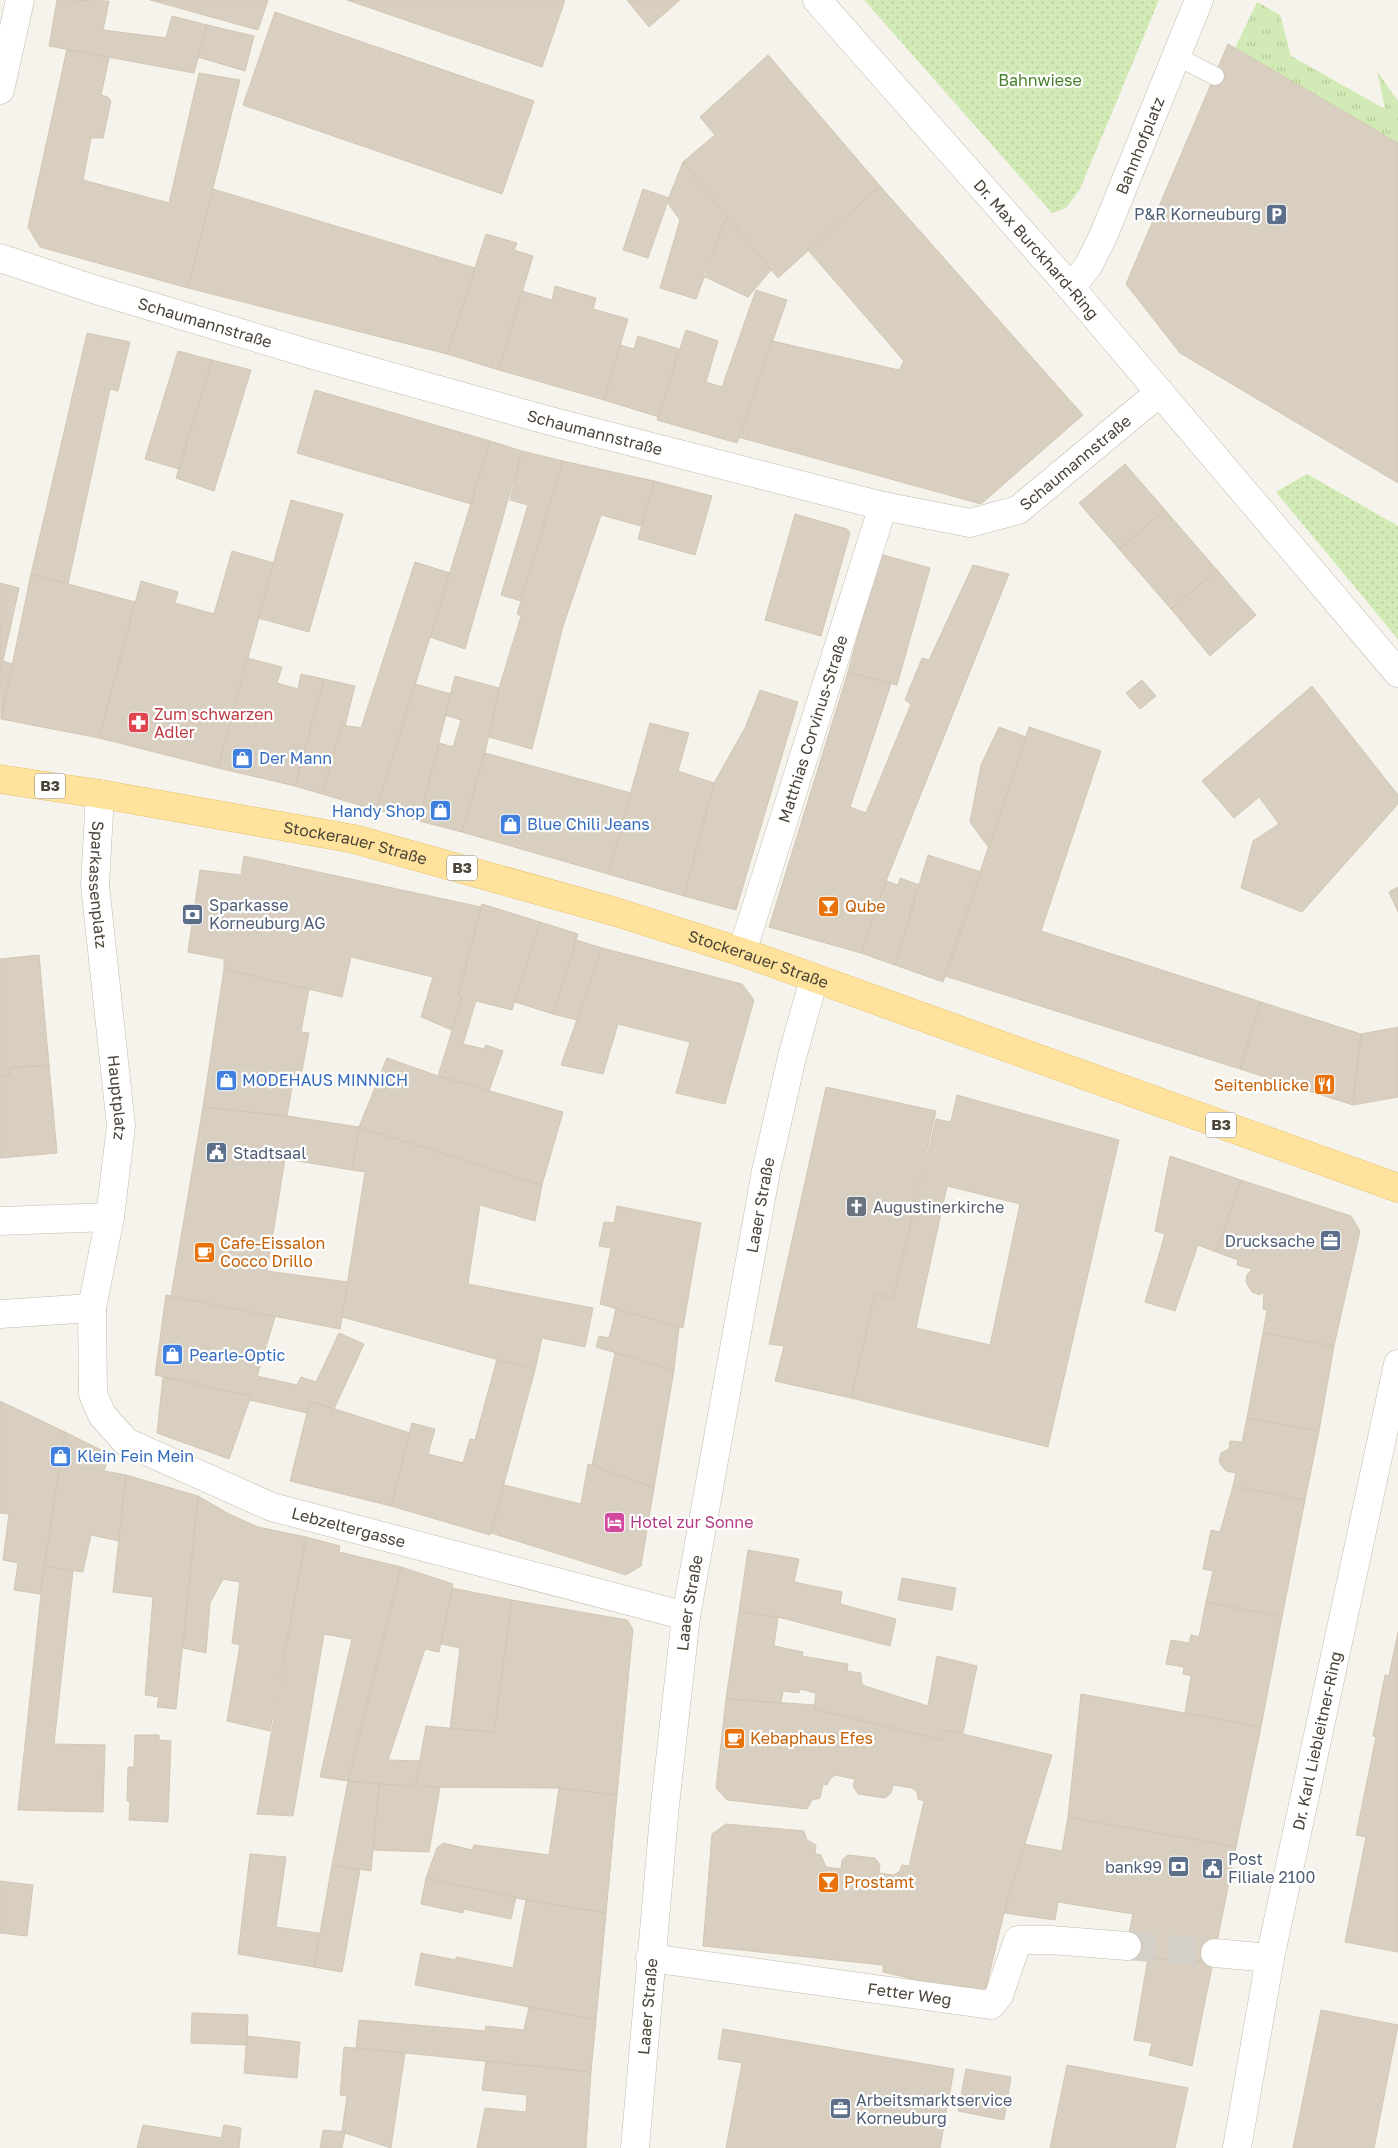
<svg xmlns="http://www.w3.org/2000/svg" width="1398" height="2148" viewBox="0 0 1398 2148" font-family="'Golos Text',sans-serif">
<style>
.grass{fill:url(#grass-tufts)}
.park{fill:url(#park-dots)}
.building{fill:#d8cfc1;stroke:#d3c7b4;fill-rule:evenodd}
.lines{fill:none;stroke-linecap:round;stroke-linejoin:round}
.minor-tunnel{stroke:#d4d0c8;stroke-width:28;stroke-dasharray:28 14;stroke-linecap:butt}
.service-casing{stroke:#c2bbae;stroke-width:19}
.minor-casing{stroke:#c2bbae;stroke-width:29}
.tertiary-casing{stroke:#c2bbae;stroke-width:29}
.primary-casing{stroke:#e6c16a;stroke-width:29}
.service{stroke:#fff;stroke-width:18}
.minor{stroke:#fff;stroke-width:28}
.tertiary{stroke:#fff;stroke-width:28}
.primary{stroke:#ffe39c;stroke-width:28}
.labels{text-anchor:middle;stroke-width:4.5;stroke-linejoin:round;paint-order:stroke}
.shield{fill:#fff;stroke:#817c74;stroke-width:1}
.shield-label{font-size:15px;font-weight:bold;fill:#4b4439}
.park-label{font-size:16px;fill:#4a7f2a;stroke:#fff}
.street-label{font-size:16px;fill:#4b4439;stroke:#fff}
.service-label{font-size:16px;fill:#4e5e75;stroke:#fff;text-anchor:start}
.health-label{font-size:16px;fill:#be3a42;stroke:#fff;text-anchor:start}
.shop-label{font-size:16px;fill:#366cbe;stroke:#fff;text-anchor:start}
.food-label{font-size:16px;fill:#c56008;stroke:#fff;text-anchor:start}
.worship-label{font-size:16px;fill:#5b616d;stroke:#fff;text-anchor:start}
.hotel-label{font-size:16px;fill:#b23c85;stroke:#fff;text-anchor:start}
</style>
<defs>
<pattern id="grass-tufts" width="24" height="20" patternUnits="userSpaceOnUse" patternTransform="scale(1.25)"><rect width="24" height="20" fill="#d2eab5"/><path d="M3 7l-1-3M5 7V3M7 7l1-3M15 17l-1-3M17 17v-4M19 17l1-3" fill="none" stroke="#b6ca9c"/></pattern>
<pattern id="park-dots" width="8" height="8" patternUnits="userSpaceOnUse" patternTransform="scale(1.25)"><rect width="8" height="8" fill="#d2eab5"/><path d="M2 2h.1M6 6h.1" fill="none" stroke="#b6ca9c" stroke-width="1.8" stroke-linecap="round"/></pattern>
</defs>
<rect width="100%" height="100%" fill="#f6f3ec"/>
<path class="grass" d="M1257,2l23,13 11,41 94,53 -8,-38 21,30v42l-163,-95z"/>
<path class="park" d="M864,0h295l-79,189 -14,19 -14,5z
M1307,474l91,52v113l-122,-147z"/>
<path class="building" d="M57,0l52,1 -6,29 63,8 6,-22 35,9 -13,48 -145,-27z
M150,0h118l-10,30z
M347,0h218l-23,67z
M627,0h53l-31,27z
M275,12l259,89 -32,93 -259,-89z
M207,25l47,11 -9,35 -47,-14z
M1228,44l170,99v340l-218,-130 -54,-69z
M67,49l42,9 -8,37 7,2 3,4 -8,37h-12l-8,42 86,23 30,-130 41,7 -52,208 -148,-41 -12,-20z
M768,55l112,131 -102,92 -95,-116 32,-27 -15,-18z
M683,162l44,55 -31,82 -36,-11 20,-68 -13,-18z
M880,186l203,229 -102,89 -243,-67 34,-96 127,29 5,-9 -96,-111z
M213,189l262,79 -28,86 -259,-66z
M643,189l26,9 -21,60 -25,-8z
M727,217l44,53 -23,27 -45,-21z
M486,234l31,9 -3,7 19,6 -34,114 -52,-16z
M555,286l41,12 -3,11 35,10 -24,81 -105,-30 23,-79 30,9z
M756,290l31,10 -50,143 -80,-23 29,-90 32,11 -12,41 16,5z
M87,333l43,9 -12,49 -8,-2 -42,195 -37,-10z
M638,336l41,13 -20,68 -55,-17 16,-55 14,4z
M178,351l34,9 -33,109 -34,-10z
M212,360l39,10 -37,121 -38,-13z
M315,390l175,51 -19,63 -174,-51z
M490,441l32,10 -57,198 -35,-12z
M522,451l41,10 -42,140 -20,-6 27,-90 -18,-5z
M563,461l91,20 -13,45 -40,-11 -38,111 -31,123 -43,-12 10,-49 22,-72 -4,-2z
M1125,464l40,46 -46,39 -40,-46z
M654,481l58,15 -17,59 -57,-16z
M291,500l52,14 -34,118 -51,-14z
M1165,510l52,60 -46,39 -52,-60z
M795,514l52,15 3,4 -29,103 -56,-16z
M232,551l42,12 -56,205 -119,-30 42,-157 37,11 -3,11 39,11z
M880,554l50,14 -33,117 -49,-13z
M415,562l35,11 -74,237 -54,-16 20,-69 19,3z
M973,565l36,9 -123,307 -25,72 -92,-26 79,-255 43,12 -41,123 16,6 45,-109 -6,-4 17,-42 7,2z
M1217,570l39,45 -46,41 -39,-47z
M31,574l104,28 -36,136 -98,-19z
M0,583l19,5 -16,73 9,3 -11,55z
M247,658l35,9 -5,16 21,6 3,-15 23,5 -29,107 -77,-18z
M455,676l44,12 -14,65 -23,79 -43,-11 20,-78 14,4 8,-27 -16,-5z
M324,679l31,7 -10,40 -3,-1 -20,69 -27,-8z
M1142,680l14,16 -16,13 -14,-16z
M415,684l36,10 -32,127 -43,-11z
M1312,686l86,109v9l-96,108 -61,-24 12,-47 26,-17 -20,-27 -25,21 -32,-37z
M760,690l38,12 -62,208 -52,-14 30,-113 31,-55z
M650,723l39,10 -11,38 36,12 -30,113 -76,-22z
M999,727l27,10 -37,111 -19,-26 11,-57z
M1029,727l72,24 -60,180 220,71 -21,67 -295,-93z
M485,753l146,40 -23,81 -146,-42z
M928,855l53,17 -38,110 -48,-17z
M244,856l237,51 -23,89 4,2 -10,32 -31,-13 12,-40 -82,-20 -9,40 -118,-28v-10l-36,-7 12,-82 41,5z
M900,878l19,7 -24,80 -34,-12 25,-72 12,4z
M1398,887v25l-9,-20z
M482,904l58,18 -28,88 -36,-9 -13,43 21,5 2,-4 17,6 -14,40 -51,-15 24,-78 -4,-2z
M540,922l38,12 -25,80 -38,-12z
M576,940l26,8 -25,72 -24,-6z
M602,948l140,36 12,16 -29,104 -49,-11 14,-51 -72,-18 -15,50 -42,-9z
M39,955l10,110 -40,3v7l-9,1v-117z
M224,969l85,20 -8,43 8,1 -7,38 -7,-1 -8,46 -84,-9z
M1261,1002l100,32 -8,71 -113,-36z
M1398,1027v70l-45,8 8,-71z
M387,1058l51,18 125,36 -21,73 -183,-58z
M49,1065l8,88 -57,5v-82l9,-1v-7z
M826,1087l110,24 -43,187 -18,-4 -24,104 -76,-17 9,-35 -15,-2z
M957,1095l162,45 -71,307 -197,-49 24,-104 18,4 43,-179 15,3zM947,1186l73,18 -30,141 -74,-17z
M203,1107l84,9 72,11 -7,43 -67,-11 -18,112 81,11 -8,47 -169,-33z
M359,1127l183,58 -7,36 -55,-16 -12,79 125,24 -8,39 -43,-9 -7,32 -193,-53 23,-145 -13,-2z
M1170,1156l71,24 -25,72 -18,-7 -23,66 -30,-9 20,-68 -10,-3z
M1241,1180l110,36 9,15 -26,115 -71,-13 4,-23 -4,-1 1,-17 -4,3 -8,-3 -6,-10 1,-7 5,-6 -15,-4 1,-5 -22,-8z
M617,1206l84,17 -18,105 -83,-24 11,-56 -12,-2 5,-24 10,1z
M166,1295l109,22 -18,59 40,9 4,-8 15,5 23,-49 25,11 -30,65 -24,-8 -3,12 -57,-13 1,-4 -96,-21z
M616,1309l63,18 -5,43 -78,-23 3,-11 10,2z
M1263,1333l71,13 -15,85 -72,-13z
M615,1353l59,17 -20,118 -62,-23z
M497,1359l38,11 -45,165 -99,-29 21,-83 23,6 -7,25 35,9 7,-24 5,1z
M163,1377l88,19 -22,63 -72,-26z
M0,1401l65,31 -25,162 -26,-4 4,-27 -15,-3 6,-46 -9,-1z
M310,1401l100,32 -19,73 -101,-25z
M1247,1418l72,13 -14,69 -72,-14 3,-13 -10,-2 -7,-9 2,-9 8,-4 1,-8 12,1z
M65,1432l44,22 -5,17 22,4 -7,66 -28,-6 -8,37 -39,-6z
M588,1464l66,24 -13,78 -15,9 -135,-42 13,-48 77,19z
M126,1475l72,21 -22,213 -19,-2 2,-10 -14,-2 8,-98 -40,-5z
M1233,1486l72,14 -23,117 -76,-15 7,-31 -10,-2 8,-39 9,2z
M198,1496l31,18 29,13 48,10 -36,194 -43,-10 13,-76 -8,-2 8,-61 -17,-3 -13,24 -4,50 -23,-5z
M306,1537l34,9 -1,6 62,15 -53,214 -28,-4 32,-138 -28,-5 -31,182 -36,-2z
M748,1550l51,9 -5,23 48,10 -2,12 56,15 -6,27 -112,-29 -39,-5z
M44,1566l29,5 -19,173 51,1 -2,67 -85,-2z
M401,1567l52,17 -14,68 -14,-3 -37,111 32,1 -5,26 -67,-6z
M902,1578l54,10 -4,22 -54,-10z
M452,1588l60,12 -18,132 -44,-3 10,-81 -19,-4z
M512,1600l115,20 6,9 -16,166 -58,-7 -144,-1 11,-61 68,6z
M1206,1602l76,15 -21,110 -76,-14 6,-37 -8,-2 1,-7 -18,-3 5,-24 18,3 2,-8 8,2z
M739,1612l39,5 -4,29 29,6 -1,4 46,8 -1,7 14,2 1,12 66,21 9,-50 40,10 -14,67 -18,-3 -3,10 -128,-31 2,-16 -16,-4 -1,4 -16,-2 -2,12 -55,-4z
M1398,1632v320l-53,-10 21,-105 -10,-2 20,-98 -3,-1 12,-61 4,1z
M1081,1694l180,33 -25,120 -168,-30z
M726,1699l89,6 -1,4 128,31 3,-10 107,25 -48,158 -20,83 -101,-24v-7l-180,-19 9,-112 14,-10 78,7 3,9 9,5 -1,9 6,1 5,12 15,2 1,-9 6,-5 27,3 5,7 -1,8 14,2 6,-3 3,-7 7,1 15,-65 -6,-2 -1,-7 -5,-4 -19,-3 -2,8 -6,5 -27,-4 -5,-8 2,-7 -20,-4 -5,4 -3,6 -4,-1 -3,14 -8,2 -5,9 -80,-9 -11,-12z
M135,1735h24v5l12,1 -3,81 -39,-2 1,-19h-3l1,-34h6z
M348,1781l31,3 -8,87 -39,-6z
M379,1784l61,3 -11,65 -56,-2z
M559,1788l58,7 -11,118 -80,-13 -100,-22 11,-30 6,-5 29,7 2,-5 75,10z
M1068,1817l168,30 -23,115 -89,-5 9,-43 -75,-12 -3,18 -51,-7 20,-69 38,7z
M250,1854l36,3 -10,70 43,6 -5,34 -76,-13z
M332,1865l28,5 -18,102 -28,-5z
M426,1878l90,19 -5,22 -47,-10 -1,4 -42,-9z
M0,1881l33,4 -6,51 -27,-3z
M526,1900l80,13 -10,107 -181,-35 6,-32 35,7v-3l57,11z
M1148,1958l65,4 -21,104 -43,-11 3,-12 -18,-3z
M529,2007l67,13 -5,52 -235,-24 3,-28 126,11 1,-5 38,4z
M1321,2010l77,15 -24,123h-81z
M192,2013l56,2 -1,30 -56,-2z
M723,2029l231,40 -14,79h-214l16,-85 -24,-4z
M247,2036l53,6 -3,36 -53,-5z
M344,2047l61,6 -14,95 -49,-16 5,-36 -7,-1z
M486,2061l105,11 -5,76h-109l8,-40 41,4 1,-17 -45,-5z
M1067,2065l121,23 -13,60h-125z
M966,2069l45,8 -7,43 -46,-9z
M143,2125l78,13 3,-13 17,3 -2,20h-102z
M323,2130l22,2 -3,16h-22z"/>
<g class="lines">
<path class="minor-tunnel" d="M1127,1946l88,7"/>
<defs>
<path id="service" d="M1176,56l39,20"/>
<g id="minor">
<path id="s1" d="M817,0l254,288 327,385"/>
<path d="M0,90l20,-90"/>
<path id="s2" d="M0,258l90,30 227,68 237,66 329,84 87,17 48,-13 142,-118"/>
<path id="s3" d="M1071,288l17,-22 14,-27 97,-239"/>
<path id="s4" d="M100,794l-5,91 26,241 -11,91 -18,91 1,86 9,21 24,27 146,65 414,109"/>
<path id="s5" d="M742,952l141,-446"/>
<path d="M0,1221l110,-4"/>
<path d="M0,1314l92,-6"/>
<path d="M1215,1953l55,5"/>
<path id="s6" d="M650,1958l341,47 8,-10 19,-55h33l76,6"/>
<path id="s7" d="M1237,2148l33,-190 128,-594"/>
</g>
<g id="tertiary">
<path id="s8" d="M635,2148l30,-343 21,-189 80,-445 26,-114 22,-78"/>
</g>
<g id="primary">
<path id="s9" d="M0,779l100,15 254,45 262,73 126,40 656,236"/>
</g>
</defs>
<use href="#service" class="service-casing"/>
<use href="#minor" class="minor-casing"/>
<use href="#tertiary" class="tertiary-casing"/>
<use href="#primary" class="primary-casing"/>
<use href="#service" class="service"/>
<use href="#minor" class="minor"/>
<use href="#tertiary" class="tertiary"/>
<use href="#primary" class="primary"/>
</g>
<defs>
<symbol id="parking-square" viewBox="-11 -11 22 22"><rect x="-9" y="-9" width="18" height="18" rx="4" fill="#5c6f8a" stroke="#fff"/><path d="M-3.5-5.5H1a3.5 3.5 0 0 1 0 7H-1V5.5H-3.5ZM-1-3.4V-.6H.8a1.4 1.4 0 0 0 0-2.8Z" fill="#fff"/></symbol>
<symbol id="pharmacy-square" viewBox="-11 -11 22 22"><rect x="-9" y="-9" width="18" height="18" rx="4" fill="#e0444e" stroke="#fff"/><path d="M-2-6h4v4h4v4h-4v4h-4v-4h-4v-4h4Z" fill="#fff"/></symbol>
<symbol id="shop-square" viewBox="-11 -11 22 22"><rect x="-9" y="-9" width="18" height="18" rx="4" fill="#3f7fe0" stroke="#fff"/><path d="M-5-2.5h2.3a2.7 3.5 0 0 1 5.4 0H5L5.5 6h-11ZM-1.5-2.5h3a1.5 2.3 0 0 0-3 0Z" fill="#fff"/></symbol>
<symbol id="bar-square" viewBox="-11 -11 22 22"><rect x="-9" y="-9" width="18" height="18" rx="4" fill="#e8710a" stroke="#fff"/><path d="M-6-5H6L.8 .8V4.5H3.5V6h-7V4.5H-.8V.8Z" fill="#fff"/></symbol>
<symbol id="bank-square" viewBox="-11 -11 22 22"><rect x="-9" y="-9" width="18" height="18" rx="4" fill="#5c6f8a" stroke="#fff"/><path d="M-6-4H6V4H-6ZM0-2.3a2.3 2.3 0 1 0 0 4.6a2.3 2.3 0 1 0 0-4.6Z" fill="#fff"/></symbol>
<symbol id="restaurant-square" viewBox="-11 -11 22 22"><rect x="-9" y="-9" width="18" height="18" rx="4" fill="#e8710a" stroke="#fff"/><path d="M-5-6h1v4h1v-4h1v4h1v-4h1v5L-1.5 .5V6h-2V.5L-5-1ZM5-6V6H3V1.5H1.5Q1.5-4 5-6Z" fill="#fff"/></symbol>
<symbol id="civic-square" viewBox="-11 -11 22 22"><rect x="-9" y="-9" width="18" height="18" rx="4" fill="#5c6f8a" stroke="#fff"/><path d="M-.6-6.5H3V-4.5H.6V-3L4-1V1h2V6H-6V1h2V-1L-.6-3ZM-1.2 2.5V6h2.4V2.5Z" fill="#fff"/></symbol>
<symbol id="church-square" viewBox="-11 -11 22 22"><rect x="-9" y="-9" width="18" height="18" rx="4" fill="#6b7280" stroke="#fff"/><path d="M-1.2-6h2.4v3.5h3.3v2.4h-3.3V6h-2.4V-.1h-3.3v-2.4h3.3Z" fill="#fff"/></symbol>
<symbol id="office-square" viewBox="-11 -11 22 22"><rect x="-9" y="-9" width="18" height="18" rx="4" fill="#5c6f8a" stroke="#fff"/><path d="M-6-3h4V-5.5h4V-3h4V5H-6ZM-1-4.5V-3h2v-1.5ZM-6 0V1H6V0Z" fill="#fff"/></symbol>
<symbol id="cafe-square" viewBox="-11 -11 22 22"><rect x="-9" y="-9" width="18" height="18" rx="4" fill="#e8710a" stroke="#fff"/><path d="M-5.5-4.5H6V0H3Q3 3.5 0 3.5H-2.5Q-5.5 3.5-5.5 0ZM3-3.2v2h1.7v-2ZM-6 4.5H4V6H-6Z" fill="#fff"/></symbol>
<symbol id="hotel-square" viewBox="-11 -11 22 22"><rect x="-9" y="-9" width="18" height="18" rx="4" fill="#d1479c" stroke="#fff"/><path d="M-6-4.5h1.5V1H6V5H4.5V3h-9V5H-6ZM-4 0a1.8 1.8 0 1 1 3.6 0ZM.5 0V-2.5h3Q6-2.5 6 0Z" fill="#fff"/></symbol>
</defs>
<g fill-rule="evenodd">
<use href="#parking-square" x="1264" y="202" width="25" height="25"/>
<use href="#pharmacy-square" x="126" y="710" width="25" height="25"/>
<use href="#shop-square" x="230" y="746" width="25" height="25"/>
<use href="#shop-square" x="428" y="798" width="25" height="25"/>
<use href="#shop-square" x="498" y="812" width="25" height="25"/>
<use href="#bar-square" x="816" y="894" width="25" height="25"/>
<use href="#bank-square" x="180" y="902" width="25" height="25"/>
<use href="#shop-square" x="214" y="1068" width="25" height="25"/>
<use href="#restaurant-square" x="1312" y="1072" width="25" height="25"/>
<use href="#civic-square" x="204" y="1140" width="25" height="25"/>
<use href="#church-square" x="844" y="1194" width="25" height="25"/>
<use href="#office-square" x="1318" y="1228" width="25" height="25"/>
<use href="#cafe-square" x="192" y="1240" width="25" height="25"/>
<use href="#shop-square" x="160" y="1342" width="25" height="25"/>
<use href="#shop-square" x="48" y="1444" width="25" height="25"/>
<use href="#hotel-square" x="602" y="1510" width="25" height="25"/>
<use href="#cafe-square" x="722" y="1726" width="25" height="25"/>
<use href="#bank-square" x="1166" y="1854" width="25" height="25"/>
<use href="#civic-square" x="1200" y="1856" width="25" height="25"/>
<use href="#bar-square" x="816" y="1870" width="25" height="25"/>
<use href="#office-square" x="828" y="2096" width="25" height="25"/>
</g>
<g class="labels">
<g class="shield">
<rect x="35" y="773.5" width="30" height="25" rx="4"/>
<rect x="447" y="855.5" width="30" height="25" rx="4"/>
<rect x="1206" y="1112.5" width="30" height="25" rx="4"/>
</g>
<g class="shield-label">
<text x="50" y="791">B3</text>
<text x="462" y="873">B3</text>
<text x="1221" y="1130">B3</text>
</g>
<g class="park-label">
<text x="1040" y="86">Bahnwiese</text>
</g>
<g class="street-label">
<text dy="6" stroke="none"><textPath href="#s3" startOffset="159">Bahnhofplatz</textPath></text>
<text dy="6" stroke="none"><textPath href="#s1" startOffset="332">Dr. Max Burckhard-Ring</textPath></text>
<text dy="6" stroke="none"><textPath href="#s2" startOffset="215">Schaumannstraße</textPath></text>
<text dy="6" stroke="none"><textPath href="#s2" startOffset="620">Schaumannstraße</textPath></text>
<text dy="6" stroke="none"><textPath href="#s2" startOffset="1130">Schaumannstraße</textPath></text>
<text dy="6" stroke="none"><textPath href="#s5" startOffset="234">Matthias Corvinus-Straße</textPath></text>
<text dy="6" stroke="none"><textPath href="#s9" startOffset="361">Stockerauer Straße</textPath></text>
<text dy="6" stroke="none"><textPath href="#s4" startOffset="91">Sparkassenplatz</textPath></text>
<text dy="6" stroke="none"><textPath href="#s9" startOffset="781">Stockerauer Straße</textPath></text>
<text dy="6" stroke="none"><textPath href="#s4" startOffset="305">Hauptplatz</textPath></text>
<text dy="6" stroke="none"><textPath href="#s8" startOffset="952">Laaer Straße</textPath></text>
<text dy="6" stroke="none"><textPath href="#s4" startOffset="902">Lebzeltergasse</textPath></text>
<text dy="6" stroke="none"><textPath href="#s8" startOffset="548">Laaer Straße</textPath></text>
<text dy="6" stroke="none"><textPath href="#s7" startOffset="415">Dr. Karl Liebleitner-Ring</textPath></text>
<text dy="6" stroke="none"><textPath href="#s6" startOffset="262">Fetter Weg</textPath></text>
<text dy="6" stroke="none"><textPath href="#s8" startOffset="142">Laaer Straße</textPath></text>
</g>
<g class="service-label">
<text x="1261" y="220" text-anchor="end">P&amp;R Korneuburg</text>
<text x="209" y="911">Sparkasse<tspan x="209" dy="18">Korneuburg AG</tspan></text>
<text x="233" y="1159">Stadtsaal</text>
<text x="1315" y="1247" text-anchor="end">Drucksache</text>
<text x="1228" y="1865">Post<tspan x="1228" dy="18">Filiale 2100</tspan></text>
<text x="1162" y="1873" text-anchor="end">bank99</text>
<text x="856" y="2106">Arbeitsmarktservice<tspan x="856" dy="18">Korneuburg</tspan></text>
</g>
<g class="health-label">
<text x="154" y="720">Zum schwarzen<tspan x="154" dy="18">Adler</tspan></text>
</g>
<g class="shop-label">
<text x="259" y="764">Der Mann</text>
<text x="425" y="817" text-anchor="end">Handy Shop</text>
<text x="527" y="830">Blue Chili Jeans</text>
<text x="242" y="1086">MODEHAUS MINNICH</text>
<text x="189" y="1361">Pearle-Optic</text>
<text x="77" y="1462">Klein Fein Mein</text>
</g>
<g class="food-label">
<text x="845" y="912">Qube</text>
<text x="1309" y="1091" text-anchor="end">Seitenblicke</text>
<text x="220" y="1249">Cafe-Eissalon<tspan x="220" dy="18">Cocco Drillo</tspan></text>
<text x="750" y="1744">Kebaphaus Efes</text>
<text x="844" y="1888">Prostamt</text>
</g>
<g class="worship-label">
<text x="873" y="1213">Augustinerkirche</text>
</g>
<g class="hotel-label">
<text x="630" y="1528">Hotel zur Sonne</text>
</g>
</g>
</svg>
